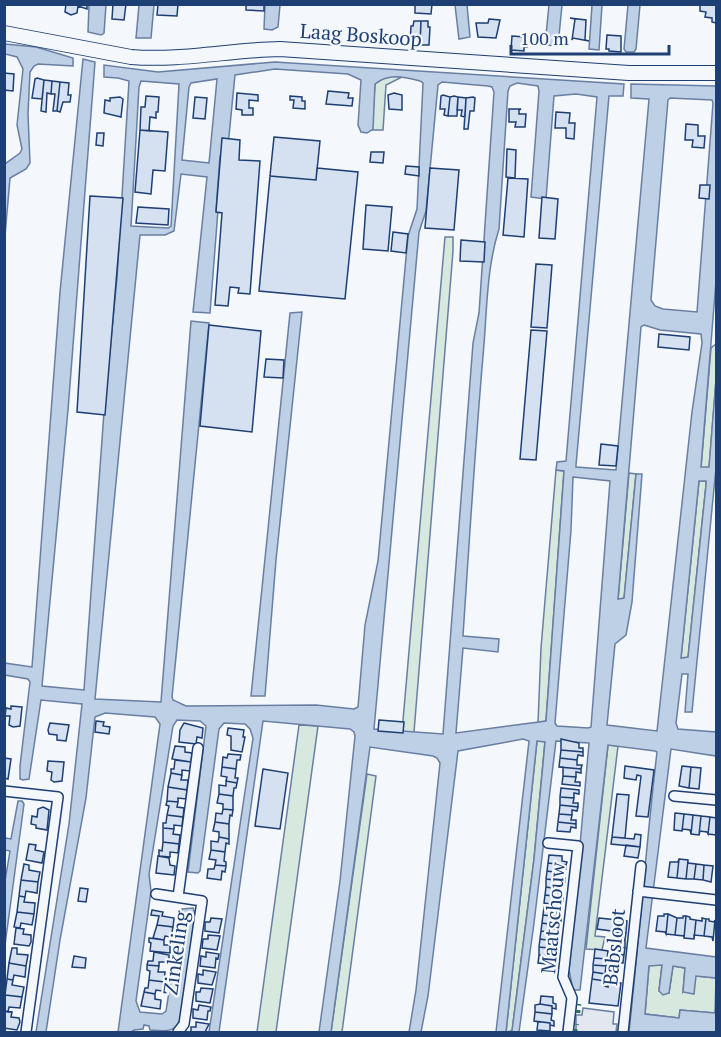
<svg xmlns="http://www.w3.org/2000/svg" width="721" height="1037" viewBox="0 0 721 1037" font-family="'PT Serif',serif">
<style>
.green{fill:#d7e8df;stroke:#687fa3;stroke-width:1.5}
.parking{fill:#e3e8f0;stroke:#687fa3;stroke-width:1.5}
.water{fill:#bed0e5;stroke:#687fa3;stroke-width:1.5;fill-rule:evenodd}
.building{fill:#d5e0f0;stroke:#1d3f73;stroke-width:1.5}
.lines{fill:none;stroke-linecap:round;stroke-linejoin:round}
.street-casing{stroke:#1d3f73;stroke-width:12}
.secondary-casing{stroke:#1d3f73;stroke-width:16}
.street{stroke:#f4f7fb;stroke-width:9}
.secondary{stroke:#f4f7fb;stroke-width:14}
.hedge{stroke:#2c6c60;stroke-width:4.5;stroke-dasharray:3 4.5;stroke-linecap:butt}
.labels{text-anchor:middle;stroke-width:4.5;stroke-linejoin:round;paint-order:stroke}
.street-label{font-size:20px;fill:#1d3f73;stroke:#f4f7fb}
</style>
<rect width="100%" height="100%" fill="#f4f7fb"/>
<path class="green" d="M391,76l11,1 -16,8 -3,45h-11l3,-46 8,-6z
M445,237h8v14l-39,481h-12z
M716,344v36l-7,88h-8l10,-120z
M556,470l8,1 -18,250 -8,2 3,-75z
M629,473l7,1 -12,125 -6,1z
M699,481h7v4l-18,173h-7z
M299,725l19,1 -42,306h-19z
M541,740l4,1 -11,118 -22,172 -6,1 31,-291z
M608,745l10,1 -23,190 10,1 -3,13 -16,-1z
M367,774l9,2 -34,256h-11z
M654,964l8,1 -3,26 10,2 4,-27 12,2 -2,24 13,-16 20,2 -1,35 -35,-3 -1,8 -34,-4 4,-48z"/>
<path class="parking" d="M583,1008l31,4 -1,12h4l-1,8h-40v-17h6z"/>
<path class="water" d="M89,5h17l-2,28 -3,2 -13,-3z
M139,5h15l-3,33h-15z
M265,5h15l-2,22 -6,3 -8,-1z
M455,5h12l3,32 -11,2z
M549,5h13l-4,41 -13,-1z
M592,5h10l-3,45 -10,-1z
M628,5h12l-4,44 -2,3h-8l-2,-3z
M5,44l31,3 37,11v8l-35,-2 -4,2 -4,6 -2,42 2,49 -4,6 -16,9 -5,58v-72l15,-11 2,-4 -5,-24 6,-56 -6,-12 -12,-3z
M83,59l12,3 -27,348 -26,276 42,4 20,-278 13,-134 12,-197 -11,-3 -14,-1v-12l54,7 117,-10 349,22 -1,12h-14l-33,369v2l40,3 33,-371 -18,-1v-14l85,2v195l-15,186h8l7,-87v88l-24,244h-7l3,-38h-6l-6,49 2,6 38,3v24l-45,-7 -25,199 70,9v21l-20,-2 -2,18 -11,-2 2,-24 -12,-2 -4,27 -6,2 -4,-4 3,-26 -13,1 -4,48 34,4 1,-8 35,3 1,-6v25h-87c10,-93 17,-186 28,-280l-2,-1 -47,-6 -28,245h-7l-4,-20 20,-227 -33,-2 -22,182 -15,109h-10l3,-1 22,-172 11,-117 -8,-1 -31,291h-10l33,-291 -6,-2 -65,12 -30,245 -7,36h-12l7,-42 24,-227 -3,-5 -4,-2 -63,-9 -39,285h-12l21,-151 15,-145 -1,-4 -4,-3 -87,-8 -44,311h-10l44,-294 -3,-9 -5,-5 -21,-1 -5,6 -19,142 -2,2 -10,-1 18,-146 -6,-5 -23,-1 -4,6 -24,148 2,17 -15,110 4,11 22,2 4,-3 16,-102 11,-1 2,6 -14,102c-4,18 -16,15 -31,14l-1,-4 -5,-1 -1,4 -9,1 -3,2h-13l42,-308 -5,-7 -50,-4 -10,4 -9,81 -26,142 -14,92h-10l33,-208 13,-120 -41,-4 -12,79 -6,1 -3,-1v-13l10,-84 -2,-3 -23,-4 -1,-12 28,4 28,-375zM275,69l73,5 13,6 -3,45 3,7 6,1 6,-4 2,-45c14,-11 29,-7 45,-3l3,2 -6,126 -9,27 -30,325 -13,64 -7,82 -4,2 -38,-4 -130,1 -13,-6 -1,-3 37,-374 -18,-2 -30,381 -66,-3 45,-464h25l9,-4 7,-57 26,3 -14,135 17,1 8,-103h-2l4,-54h7l8,-81zM217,79l-8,84 -27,-3 7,-73 2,-4zM141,81l38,3 -8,142 -3,2 -37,-2 8,-139zM442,82l46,4 4,1 2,5 -15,221 -6,30 -30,391 -69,-5 45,-497 7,-21 12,-126zM517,83l21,3 1,5 -8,106 15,2 8,-103 22,-2 21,3 -31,364 -9,1 -1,8 8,1 -18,250 -90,12 7,-85 35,4 1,-13 -36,-3c6,-93 12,-187 20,-280 4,-41 3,-87 16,-127l9,-138 2,-5zM670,98l42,2 1,3 -16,209 -34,-3 -8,-3 -4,-6 17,-200zM644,325l16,5 41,4 1,9 -10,69 -35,319 -50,-6 8,-81 11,-9 6,-33 10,-128h-6l-12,124 -6,1 23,-272zM573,477l37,4 -19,246 -3,1 -31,-2 -2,-3 16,-193zM699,481h7v4l-18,172 -7,1z
M302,312l-26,248 -11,136h-14l39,-383z
M18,801h4l2,3 -19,141 -1,-58 6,-36 -5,-1v-12l6,1z"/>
<path class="building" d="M66,4h21v5l-9,-3 -1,7 -6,2 -6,-3z
M113,4h13l-2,16 -12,-1z
M158,4h20l-1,12 -20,-1z
M246,4h18v7l-18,-1z
M415,4h17l-1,10 -16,-1z
M700,4h16v19l-4,-1v-4l-7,-1 1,-5 -6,-1z
M570,18l16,2 -1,20 4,1 -16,-3 -1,2 3,-21z
M489,19l11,1 -4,18 -18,-1 -2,-14h12z
M414,21h7l-1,24 -10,-1 1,-18h2z
M421,21h7v6h2l-1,18h-9z
M607,35l14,1v16l-12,-1v-2h-3z
M512,36l13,1 -1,8h3v2h-3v4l-13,-1z
M4,73l10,1 -1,17 -9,-1z
M37,78l7,2 -2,19 -10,-1 3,-19z
M44,80l8,1 -1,13 -4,-1 -1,19 -5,-1z
M52,81l8,1 -3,29h-4l2,-17h-4z
M60,82l9,1 -1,12h3l-1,7h-7l-3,10 -3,-1z
M328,91l21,2 -1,5h5l-1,8 -26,-2z
M237,93l21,2v6l-9,-1v8h4v7h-11v-5l-6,-1z
M394,93l8,2v15l-13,-1 -1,-14z
M443,95l7,2 -2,19 -4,-1 1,-6h-5l1,-13z
M146,96l13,1 -1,15h-2v6l-6,-1 -1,14 -9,-1 1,-23h4z
M290,96l12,1v4h3v8l-12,-1 1,-8h-4z
M454,96l4,1 -1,19h-9l2,-19z
M120,97l3,2 -2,18 -17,-4 1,-13 5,1v-3z
M195,97l12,1 -2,21 -12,-1z
M458,97l8,1 -1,19 -4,-1 1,-6h-5z
M473,97l2,1 -1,13h-4l-2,18h-4l2,-31z
M509,109h12l-2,1v4h7l-1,13h-10l1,-5h-7z
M556,112l14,1 -1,10h6l-1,16 -8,-1v-10h-11z
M686,124l12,1v11h7l-1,12 -12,-1 1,-7h-8z
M140,130l28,2 -3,39 -12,-1 -2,24 -16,-2z
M97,133h7l-1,13 -7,-1z
M274,137l46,4 -4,39 -46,-4z
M222,138l18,2 -1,20 21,1 -10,133 -12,-1 1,-5 -9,-1 -2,19 -13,-1 7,-92 -6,-1z
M507,149l9,1 -1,28 -9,-1z
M371,152h13l-1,11 -13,-1z
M406,166l13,1v9l-14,-2z
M317,168l41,4 -13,127 -86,-8 11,-115 46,4z
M430,168l29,2 -5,60 -29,-2z
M508,178l20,1 -4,58 -21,-2z
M700,185h10l-1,14 -10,-1z
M90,196l33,2 -18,217 -28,-3z
M542,197l16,2 -3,40 -16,-1z
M366,205l26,2 -4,44 -25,-2z
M138,207l31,2 -1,16 -32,-2z
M393,232l15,2 -2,19 -15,-2z
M461,240l24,2 -1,20 -24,-1z
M536,264l16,1 -5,63 -16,-1z
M209,325l52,6 -9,101 -52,-6z
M531,330l16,1 -11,129 -16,-1z
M659,334l31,3 -1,13 -31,-3z
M266,359l18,1 -1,18 -19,-1z
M601,444l17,2 -2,20 -17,-1z
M11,706l11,1 -2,19 -7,1 -4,-2 1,-9h-5l1,-8 5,1z
M379,720l25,2 -1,11 -25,-2z
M96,721l8,1 -1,4 7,1 -1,7 -14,-2z
M50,723l19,2 -3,16 -9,-1v-5l-8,-1 -1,-4z
M184,723l19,5 -1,10 -5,-1 -1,7 -17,-2 1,-12z
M228,728l16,2 -1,7h2l-3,15 -11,-2v-14l-4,-1z
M561,739l18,4v5h4v4l-22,-2z
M175,746l10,1v5l7,1 -1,9 -19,-3z
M561,750l22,2v4l-5,-1 -1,5 -17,-2z
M228,754l13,1 -1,5h-3l-1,9 -14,-2 1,-10 4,1z
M4,758l7,1 -3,20 -4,-1z
M560,758l17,2v5h5l-1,4 -22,-2z
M175,760l16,2 -1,9 -8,-1v5l-11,-2v-4h3z
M48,761l16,1 -2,19 -8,1 -3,-2 1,-8 -5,-1z
M625,766l29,4 -6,47 -12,-1 5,-40 -4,-1 -1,5 -12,-2z
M682,766l9,1 -2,21 -10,-2z
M222,767l14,2 -1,9h3l-1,5 -11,-2 1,-4 -6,-1z
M559,767l22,2v4l-5,-1v5l-13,-1v-9z
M691,767l10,1 -2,21 -10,-1z
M263,769l25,4 -8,56 -25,-3z
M171,773l11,2 -1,5h7l-1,10 -19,-3z
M563,776l13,1 -1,5h5v4l-18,-2z
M226,781l11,2 -1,5h-2l-1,8 -14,-2v-9l7,1z
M168,787l19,3 -1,9 -8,-1v4l-11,-1z
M561,788l18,2v4l-5,-1v5l-14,-1z
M219,794l14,2v14l-10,-1v-5l-6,-1z
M617,794l12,1 -4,43 -13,-1z
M560,797l14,1 -1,5h5v4l-18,-2z
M167,801l11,1 -1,5 7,1 -1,9 -16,-2 2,-9 -3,-1z
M560,805l18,2 -1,4 -5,-1v5l-13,-1z
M43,807l6,3 -2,20 -11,-2v-3l-5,-1 1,-8 5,1 1,-8z
M223,809l10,1 -1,6 -2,-1 -1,9 -14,-2 1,-9 6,1z
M675,813l9,1 -2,17 -8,-1z
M559,814l13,1 -1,5h5v4l-18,-2z
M684,814l9,1 -2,19 -1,-4 -7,-1 -1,2z
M167,815l16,2 -1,9 -8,-1v4l-11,-1v-5h3z
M693,815l8,1 -2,19 -8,-1z
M701,816l9,1 -2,17 -1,-2 -7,-1 -1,4z
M710,817l6,1v17l-8,-1z
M215,822l14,2v15l-10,-2v-5l-6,-1z
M558,822l18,2v4l-5,-1 -1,5 -13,-1z
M163,828l11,1 -1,5 7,1 -1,9 -16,-2z
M635,834l6,1 -1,12 -29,-3 1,-7 22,2z
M219,837l10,2v5l-3,-1 -1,9 -14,-2v-9l7,1z
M163,842l16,2 -1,9 -8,-1v5l-11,-1v-6l3,1z
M29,844l7,1 -1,5 9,2 -2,11 -16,-3z
M626,845l14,2 -2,11 -14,-2z
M211,850l14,2 -1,9 2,1v4l-11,-1 1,-5 -7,-1z
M549,855l13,1v5l5,1 -1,3 -18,-2z
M158,856l11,2 1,7 5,1 -1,9 -18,-2z
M679,859l-2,19 -9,-1 2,-15h8z
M679,859l9,1 -2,19 -9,-1z
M688,860v3l8,1 -2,15h-8z
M548,863l18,2v4l-5,-1v5l-14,-2z
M24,864l5,1v5l11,2 -2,10 -17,-2z
M696,864l8,1 -1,15 -9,-1z
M215,865l11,1 -1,6 -3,-1 -1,9 -14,-2 1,-9h6z
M704,865l9,1 -2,16 -8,-2z
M547,871l14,2 -1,4 5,1v3l-19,-2z
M546,879l19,2 -1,4 -5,-1v5l-13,-2z
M21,880l17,2 -1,11 -11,-2 -1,6 -6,-1z
M546,887l13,2 -1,4 5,1v3l-18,-2z
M80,888l8,1 -2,13 -8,-1z
M545,895l18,2v4l-5,-1 -1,5 -13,-2z
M19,896l6,1 -1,5 11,1 -1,11 -17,-2z
M544,907l13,1v5h4v4l-18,-2z
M152,910l11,2 -1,4 12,2 -1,9 -16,-2 2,-9 -8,-1z
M17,912l17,2 -2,11 -11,-2 -1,5 -6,-1z
M664,914h4l-2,20 -1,-2 -9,-1 2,-15h6z
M668,914l9,4 -2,17 -9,-1z
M543,915l18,2v4l-5,-1 -1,5 -13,-2z
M683,916h3l-2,22v-2l-9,-1 2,-17h6z
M686,916l4,1v2l6,1 -2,19 -10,-1z
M211,918l11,1 -3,14 -14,-2v-9h5z
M599,918l28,3 -1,12 -29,-4z
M702,918l4,1 -2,17 -10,-1v4l2,-19 6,1z
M706,919h3v2l5,1 1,-2 -2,21 -1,-4 -8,-1z
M542,923l13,2v4h4v4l-18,-2z
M157,925l16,2 -2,10 -6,-1 -1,4 -11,-2z
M16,928l8,1 -1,5 8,1v7l-2,4 -15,-2z
M541,931l18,2v3h-5v5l-14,-2z
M614,932l12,1 -1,7 -12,-1z
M208,935l12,1 -3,14 -15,-2 1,-9h5z
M149,938l15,2v5h6v8l-20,-2 1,-8 -2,-1z
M540,939l14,2 -1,4h5v4l-19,-2z
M613,939l12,1v8l-13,-2z
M612,946l13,2 -1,7 -13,-1z
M539,947l19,2 -1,3h-5v4l-13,-1z
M12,948h5v6l11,1 -2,11 -17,-3z
M595,949l13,2 -1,8 -13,-1z
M154,952l15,3v7h-10v4l-12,-1 1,-4h5z
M206,952l13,2 -1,5 -2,-1 -1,10 -15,-2 1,-10 5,1z
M611,954l13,1 -1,8 -12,-1z
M539,955l13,1 -1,5h5v4l-18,-2z
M74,956l12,2 -1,10 -13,-1z
M594,958l13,1 -1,7 -13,-1z
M9,963l17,3 -1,11 -11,-2 -1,5 -6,-1z
M147,965l12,1 -1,6h7l-1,10 -15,-2 1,-9 -3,-1z
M593,965l13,1 -1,8 -12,-2z
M203,970l13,2 -4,13 -14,-2v-9l5,1z
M593,972l12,2v7l-13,-2z
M7,979l6,1 -1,5 12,2 -2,10 -17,-2z
M592,979l13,2 -1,5 4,1v-5l13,1 -3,23 -29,-3z
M149,980l15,2 -2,9 -6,-1 -1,4 -11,-2 1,-4h3z
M201,988l12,1 -3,14 -14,-2v-9h4z
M144,992l11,2v5l6,1 -1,9 -19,-3z
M5,995l17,2 -2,11 -11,-1 -1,5 -4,-1z
M541,996l12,1v6l3,1v5l-4,-1v-2l-12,-2z
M540,1004l12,2v8l-17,-2v-7z
M199,1005l12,2 -1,4h-2l-1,9 -14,-2v-9l5,1z
M4,1011l8,1 -1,5 8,1 1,4 -3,8 -13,-2z
M535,1012l17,2 -1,6 3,1v5l-4,-1v-2l-16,-2z
M534,1021l16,2v8l-13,-1 1,-8z
M196,1022l13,2 -4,8h-14v-5h5z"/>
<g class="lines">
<defs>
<path id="street" d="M4,791l54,6 -32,235
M674,796l42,4
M548,843l30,3 -15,131 9,21 -4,34
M638,891l78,9
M156,894l46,7 -18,123 -6,8
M178,897l20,-149
M623,1032l18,-166"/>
<path id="secondary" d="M4,33l127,24c50,4 99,-7 149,-8l349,24h87"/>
</defs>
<use href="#street" class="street-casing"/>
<use href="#secondary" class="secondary-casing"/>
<use href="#street" class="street"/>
<use href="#secondary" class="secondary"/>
<path class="hedge" d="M578,1013l1,-9
M575,1032l2,-8"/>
</g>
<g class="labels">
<g class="street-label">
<text transform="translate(361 35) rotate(4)" y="7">Laag Boskoop</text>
<text transform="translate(553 918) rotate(-85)" y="7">Maatschouw</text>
<text transform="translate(614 947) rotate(-84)" y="7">Babsloot</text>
<text transform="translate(176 953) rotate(-82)" y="7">Zinkeling</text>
</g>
</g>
<rect width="721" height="1037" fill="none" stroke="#1d3f73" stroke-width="12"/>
<path d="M511 45v9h158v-9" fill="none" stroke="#1d3f73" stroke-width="3"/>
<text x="520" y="45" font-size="18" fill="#1d3f73" stroke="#f4f7fb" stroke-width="4.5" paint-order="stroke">100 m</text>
</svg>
